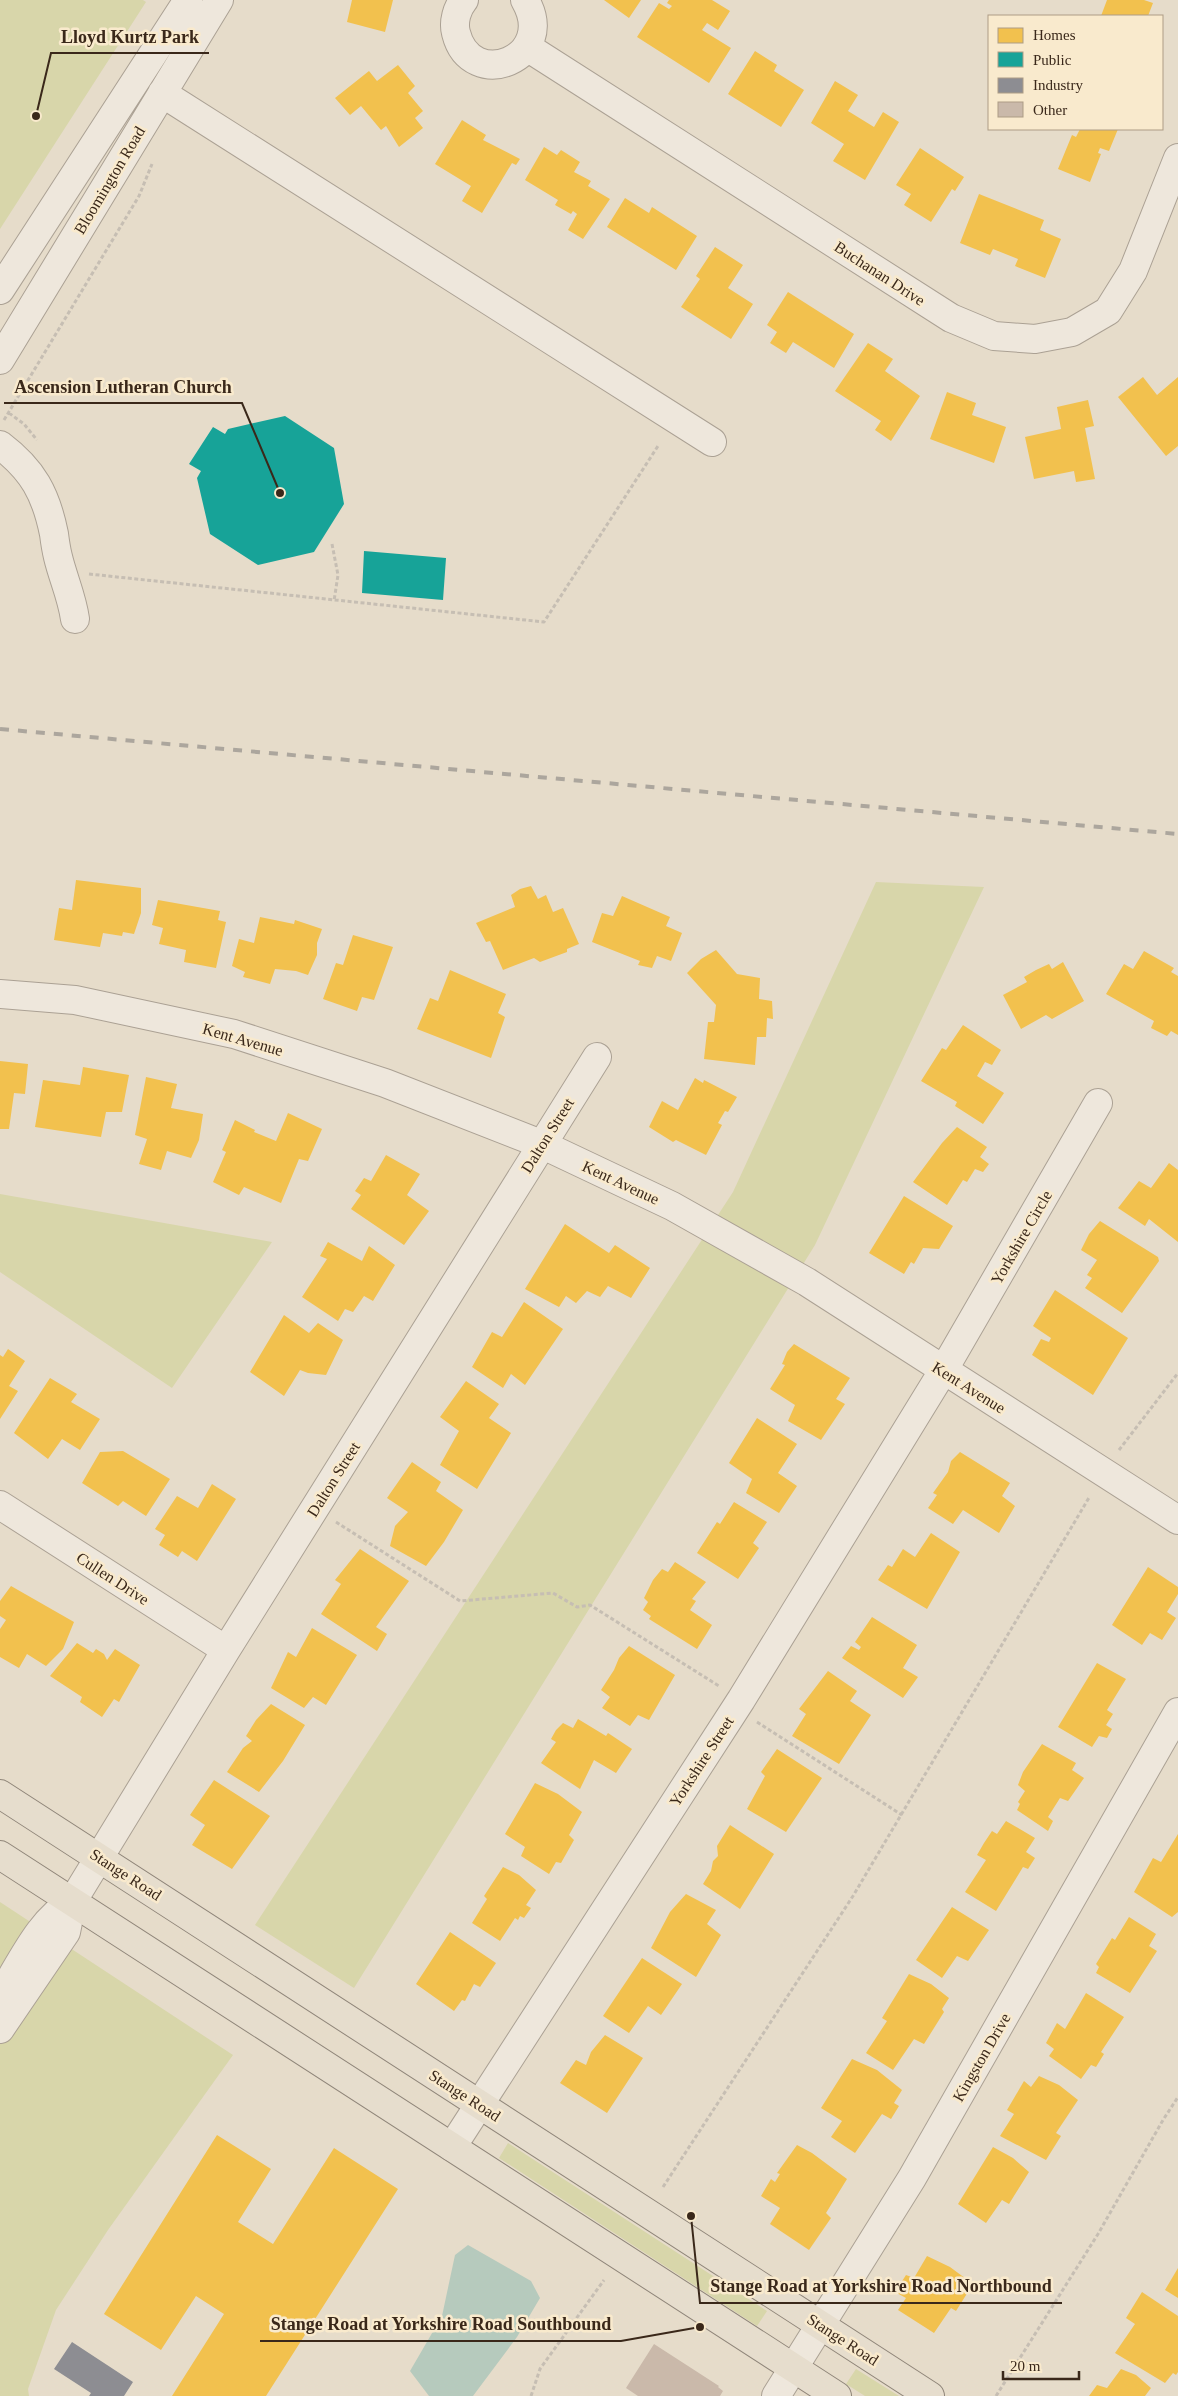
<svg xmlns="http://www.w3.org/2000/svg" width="1178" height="2396" viewBox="0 0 1178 2396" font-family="Georgia,serif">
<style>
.green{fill:#d8d6aa}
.water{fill:#b6cabd}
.homes{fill:#f2c14e}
.public{fill:#17a398}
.industry{fill:#8d8d92}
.building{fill:#cab9aa}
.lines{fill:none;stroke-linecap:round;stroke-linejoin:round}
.minor-casing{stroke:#aba194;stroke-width:30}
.major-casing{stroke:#90867a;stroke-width:30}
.path{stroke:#c6beb3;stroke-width:3;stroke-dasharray:4 2.5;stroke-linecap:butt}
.minor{stroke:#eee7dc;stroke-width:28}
.major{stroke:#e6ddcd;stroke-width:28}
.rail{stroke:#aca69d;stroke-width:4;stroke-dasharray:9 9;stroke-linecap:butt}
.labels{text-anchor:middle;stroke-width:5;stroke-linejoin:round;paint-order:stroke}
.street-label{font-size:16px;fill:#3a281a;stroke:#f9eacd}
.leader{fill:none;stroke:#3a281a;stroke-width:2}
.callout-dot{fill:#3a281a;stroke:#f9eacd;stroke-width:2}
.callout-label{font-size:18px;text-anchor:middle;font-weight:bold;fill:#3a281a;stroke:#f9eacd;stroke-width:5;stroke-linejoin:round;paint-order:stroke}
</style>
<rect width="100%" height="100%" fill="#e6dcca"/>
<path class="green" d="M0,0h143l3,2 -146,227z
M876,882l108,5 -169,358 -461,743 -99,-63 478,-733z
M0,1194l272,48 -100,146 -172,-116z
M0,1902l233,153 -125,175 -52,80 -28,79 1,7h-29z
M508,2143l259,168 -10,15 -258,-168z
M856,2369l43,27h-34l-19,-12z"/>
<path class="water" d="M468,2245l63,36 9,17 -23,39 -44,59h-44l-19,-25 32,-55 13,-61z"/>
<path class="homes" d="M352,0h41l-8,32 -38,-10z
M604,0h37l-12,18z
M669,0h43l18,11 -12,19 -11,-7 -5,7 29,18 -22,35 -72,-46 22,-34 10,6 3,-3 -5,-3z
M1107,0h37l9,3 -5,13h-47z
M755,51l22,14 -3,6 30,19 -23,37 -53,-33z
M398,65l17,21 -7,7 15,18 -8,7 8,10 -24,19 -13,-21 -5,4 -20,-24 -11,9 -15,-17 34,-27 8,10z
M835,81l23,14 -10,16 26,16 9,-15 16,10 -34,58 -32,-19 11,-17 -33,-21z
M462,120l24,15 -3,5 37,19 -4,6 -4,-2 -30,50 -20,-12 9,-15 -36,-22z
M1080,129h38l-9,22 -9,-3 -2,5 3,1 -11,28 -32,-13 14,-34 4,2z
M544,147l13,8 4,-5 19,12 -6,10 17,9 -3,5 22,13 -27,40 -15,-9 9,-16 -4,-3 -2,3 -16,-9 3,-5 -33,-20z
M920,148l44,29 -9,14 -3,-2 -21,33 -27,-17 7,-11 -15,-9z
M979,194l65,26 -4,10 21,9 -16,39 -30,-12 3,-7 -25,-10 -3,6 -30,-12z
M625,198l24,15 3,-6 45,29 -21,34 -69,-43z
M715,247l28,18 -15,23 25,16 -22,35 -50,-32 19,-28 -4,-3z
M788,292l66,42 -20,34 -41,-26 -7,11 -16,-10 7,-11 -10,-7z
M868,343l25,16 -8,12 35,25 -29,45 -16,-11 6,-9 -46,-30z
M1143,377l14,18 21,-18v69l-12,10 -48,-59z
M947,392l29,11 -4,12 34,12 -12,36 -64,-24z
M1088,400l6,26 -9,2 10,51 -19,3 -2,-11 -40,8 -9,-42 36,-8 -4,-22z
M76,880l65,8v25l-7,21 -11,-2 -1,4 -19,-3 -3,14 -46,-7 5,-32 13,2z
M531,886l7,13 8,-4 7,17 10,-4 16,36 -12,5v3l-27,10 -6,-4 -31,12 -13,-29 -4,1 -10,-19 39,-16 -4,-12 9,-6z
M622,896l48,21 -4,9 16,7 -11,28 -14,-5 -5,12 -14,-3 2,-4 -48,-19 10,-29 11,3z
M158,900l62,11 -2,9 8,2 -10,46 -32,-6 2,-12 -27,-6 4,-16 -11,-3z
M260,917l34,7 1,-4 27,9 -5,14v12l-9,20 -12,-4 -21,-2 -5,15 -27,-7 2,-5 -13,-6 7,-27 15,4z
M353,935l40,12 -19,53 -12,-3 -5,14 -34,-12 13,-36 7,2z
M716,950l21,24 23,4 -1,21 13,2 1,18 -6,-1 -1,19h-9l-2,28 -51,-6 4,-37h6l2,-17 -29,-32 14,-14z
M1144,951l30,17 -3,4 7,4v59l-7,-4 -4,5 -16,-8 3,-7 -48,-27 18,-30 9,5z
M1063,962l21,39 -32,18 -6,-4 -25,14 -18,-34 24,-13 -3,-5 12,-7 13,-6 3,5z
M450,970l56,24 -8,19 7,4 -14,41 -74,-29 13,-31 8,3z
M963,1025l38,25 -9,15 -7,-3 -8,14 27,17 -21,31 -28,-18 2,-4 -36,-21 21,-33 4,2z
M0,1061l28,3 -3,30 -11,-1 -5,36h-9z
M83,1067l46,8 -7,37h-16l-5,25 -66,-10 8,-47 37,5z
M146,1077l31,7 -6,24 32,6 -4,26 -8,18 -24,-7 -6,19 -22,-6 8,-25 -12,-4z
M695,1078l8,5 1,-3 33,17 -9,15 -3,-1 -7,12 4,2 -16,30 -30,-15 -3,2 -24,-15 13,-26 16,9z
M288,1113l34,16 -14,32 -9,-2 -18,44 -37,-16 -5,8 -26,-13 13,-30 -4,-2 13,-30 20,10 -1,2 22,9z
M957,1127l30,20 -7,10 9,7 -6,8 -8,-3 -8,13 -4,-2 -16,25 -34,-23 29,-39z
M386,1155l34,19 -13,21 22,16 -25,34 -53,-36 10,-14 -6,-4 9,-13 7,3z
M1169,1163l9,7v72l-29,-23 -4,7 -27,-18 21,-27 12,7z
M904,1196l49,30 -14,23 -16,-1 -9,16 -3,-2 -7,12 -35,-21z
M1100,1221l58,36 1,4 -37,52 -37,-25 7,-10 -5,-3 10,-15 -16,-10 8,-16z
M565,1224l44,29 6,-8 35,23 -19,30 -23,-12 -8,11 -13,-6 -11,12 -10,-7 -7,11 -34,-18z
M328,1242l34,19 7,-15 26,19 -22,36 -9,-5 -11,16 -8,-3 -7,12 -36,-24 25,-38 -7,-3z
M1055,1290l73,48 -35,57 -61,-40 9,-16 8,3 2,-4 -18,-12z
M524,1302l39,27 -38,56 -14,-11 -8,14 -31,-21 20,-35 10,5z
M284,1315l25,18 9,-10 25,17 -17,35 -18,-2 -8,-3 -16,26 -34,-24z
M794,1344l56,34 -14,21 9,5 -24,36 -33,-19 7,-16 -25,-16 15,-24 -3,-1 5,-12z
M8,1349l17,12 -16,25 9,5 -18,28v-64l3,2z
M50,1378l27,16 -6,8 29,17 -20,31 -18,-11 -14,20 -34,-26z
M466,1381l33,23 -10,14 22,15 -34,56 -37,-24 19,-34 -19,-14z
M757,1418l40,26 -19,29 19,13 -18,27 -33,-20 6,-14 -23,-16z
M123,1451l47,28 -24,37 -23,-15 -5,5 -36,-23 18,-31z
M960,1452l50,31 -8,13 13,10 -16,27 -36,-23 -10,14 -25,-16 9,-13 -4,-2 15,-21 3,-11z
M412,1462l29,20 -5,9 27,19 -19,32 -18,24 -36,-20 5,-20 13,-14 -21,-14z
M212,1484l24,15 -39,62 -15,-10 -4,6 -19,-12 6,-10 -10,-6 22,-33 21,12z
M734,1502l33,20 -14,21 6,5 -21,31 -41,-26 20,-31 3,2z
M931,1533l29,19 -33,57 -49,-29 10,-15 4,2 11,-18 12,8z
M360,1549l49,32 -33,46 11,7 -10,17 -56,-37 20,-30 -6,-4z
M675,1562l31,20 -14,17 4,2 -6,9 22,15 -15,24 -48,-30 2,-3 -8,-6 5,-8 -4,-4 9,-18 9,-11 6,3z
M1148,1567l30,20v7l-11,18 9,6 -14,22 -12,-7 -8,12 -30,-20z
M11,1586l63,36 -11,27 -17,17 -19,-12 -8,14 -19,-11v-28l6,-9 -6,-4v-15z
M872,1617l45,28 -14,23 15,9 -15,21 -61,-40 9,-12 8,4 2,-3 -6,-5z
M312,1628l45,27 -31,50 -13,-8 -9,11 -33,-20 17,-36 8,5z
M77,1643l16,10 3,-4 8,5 3,6 8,-11 25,16 -21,37 -5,-3 -12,18 -22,-15 2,-5 -32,-21z
M629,1646l46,29 -26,45 -11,-5 -8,11 -28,-18 8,-11 -9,-7 13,-20 5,-12z
M1097,1663l29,16 -19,31 6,4 -7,11 6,4 -5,9 -8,-2 -7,11 -34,-20z
M828,1671l29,20 -7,10 21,14 -32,49 -47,-28 14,-22 -7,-5z
M271,1704l34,21 -22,36 -24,31 -32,-20 16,-24 9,-7 -6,-5 10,-16z
M578,1719l28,17 2,-3 24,16 -16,24 -22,-13 -14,29 -39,-26 15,-21 -5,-3 5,-9 7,-7 10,5z
M1042,1744l34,19 -4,7 12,8 -16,23 -8,-3 -12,19 5,4 -5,10 -31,-21 3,-6 -2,-2 7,-11 -7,-6 5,-13z
M777,1749l45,29 -36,54 -39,-23 18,-33 -4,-4z
M214,1780l56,36 -38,53 -40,-24 13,-20 -15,-10z
M535,1783l23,11 24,18 -13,23 5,5 -13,23 -5,-1 -7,12 -28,-18 4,-9 -20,-13z
M1006,1821l29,17 -9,14 9,6 -7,11 -5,-2 -27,44 -31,-19 21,-32 -9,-5 7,-12 8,-12 5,3z
M730,1825l44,29 -34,55 -37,-25 8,-13 2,-10 5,-5 -1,-10z
M1178,1834v78l-6,5 -38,-25 19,-34 8,4z
M503,1867l16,8 17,15 -10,15 5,3 -7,10 -4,-2 -2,4 -3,-2 -15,23 -28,-18 15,-24 -3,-3z
M686,1894l30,16 -9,14 14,11 -25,42 -45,-29 19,-36z
M952,1907l37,23 -21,31 -11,-5 -15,22 -26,-18z
M1129,1917l27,17 -7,12 8,5 -27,42 -34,-20 3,-6 -3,-3 16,-26 3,2z
M450,1932l46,31 -16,24 -6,-3 -9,17 -3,-1 -8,11 -38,-27z
M642,1958l40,26 -21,31 -13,-9 -19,27 -26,-17z
M909,1974l22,10 18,14 -7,11 2,3 -20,32 -10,-5 -21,31 -27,-17 21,-32 -5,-3z
M1086,1993l38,24 -23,35 3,2 -8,13 -5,-2 -10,14 -32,-23 5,-7 -8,-6 11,-20 8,6z
M605,2035l38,23 -36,55 -47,-30 16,-23 10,5 5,-13z
M852,2059l25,11 25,20 -8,13 5,3 -8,13 -9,-5 -27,39 -24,-16 11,-16 -21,-13z
M1039,2076l20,9 19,15 -22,33 5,3 -15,24 -46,-24 14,-22 -7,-4 17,-29 7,6z
M217,2135l54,34 -33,53 35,22 61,-96 64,41 -132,207h-94l52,-82 -28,-18 -35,54 -57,-36z
M797,2145l15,8 35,26 -21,34 5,5 -22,32 -39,-26 10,-16 -19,-12 10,-17 4,3 5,-8 -3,-1z
M993,2147l20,11 16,14 -20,32 -7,-4 -16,23 -28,-19z
M927,2256l23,11 23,17 -17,27 -5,-3 -17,25 -36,-23 8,-12 -11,-6 11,-17 8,3z
M1178,2268v30l-13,-8z
M1142,2292l36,24v56l-2,3 -3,-2 -8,10 -50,-30 20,-29 -9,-6z
M1121,2369l15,6 15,13 -6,8h-56l8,-11 10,3z"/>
<path class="public" d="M285,416l49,32 10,56 -30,48 -56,13 -48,-31 -13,-56 4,-7 -12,-7 24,-37 12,7 3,-5z
M364,551l82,7 -3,42 -81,-7z"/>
<path class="industry" d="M72,2342l61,40 -9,14h-35l2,-3 -37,-24z"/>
<path class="building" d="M654,2344l65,42 -1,1 5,4 -3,5h-82l-12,-8z"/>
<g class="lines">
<defs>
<path id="minor" d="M464,0c-7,8 -11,22 -8,33 15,60 103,26 69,-33
M527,47l424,271 43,18 41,3 37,-7 36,-21 25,-40 45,-113
M162,93l550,349
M0,290l188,-290
M0,360l219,-360
M0,445c33,25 46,49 54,89 1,8 2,15 4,23 5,21 14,40 17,62
M0,994l75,6 159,34 151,49 156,61 131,62 135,76 371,238
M0,1505l226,145
M0,1996c20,-31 40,-77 72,-94
M0,2029l66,-97 6,-30 154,-252 371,-593
M452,2147l289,-447 202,-329 155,-268
M776,2396l136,-218 266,-466"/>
<path id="major" d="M0,1794l930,602
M0,1855l837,541"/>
</defs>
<use href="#minor" class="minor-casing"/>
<use href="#major" class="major-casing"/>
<path class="path" d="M9,413l15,11 13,16
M4,420l135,-224 13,-32
M332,544l6,31 -4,26
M89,574l455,48 114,-176 2,1
M1119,1450l59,-77
M336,1522l124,79 93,-8 24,14 13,-2 129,81
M757,1722l145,93
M663,2187l190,-291 237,-400
M531,2396l9,-27 64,-89
M996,2396l102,-162 65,-114 15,-23"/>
<use href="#minor" class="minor"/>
<use href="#major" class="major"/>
<path class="rail" d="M0,729l1178,105"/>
</g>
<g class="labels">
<g class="street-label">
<text transform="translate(109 180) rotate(-59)" y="6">Bloomington Road</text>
<text transform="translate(880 273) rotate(33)" y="6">Buchanan Drive</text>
<text transform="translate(243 1039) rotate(16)" y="6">Kent Avenue</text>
<text transform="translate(547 1135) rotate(-58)" y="6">Dalton Street</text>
<text transform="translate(621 1182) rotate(25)" y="6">Kent Avenue</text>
<text transform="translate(1021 1237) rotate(-60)" y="6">Yorkshire Circle</text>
<text transform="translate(969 1387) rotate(32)" y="6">Kent Avenue</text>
<text transform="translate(333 1479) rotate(-58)" y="6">Dalton Street</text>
<text transform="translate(113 1578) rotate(33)" y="6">Cullen Drive</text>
<text transform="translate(701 1761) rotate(-57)" y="6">Yorkshire Street</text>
<text transform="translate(126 1874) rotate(33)" y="6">Stange Road</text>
<text transform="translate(981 2057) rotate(-60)" y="6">Kingston Drive</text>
<text transform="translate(465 2095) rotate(33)" y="6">Stange Road</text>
<text transform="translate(843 2339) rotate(33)" y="6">Stange Road</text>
</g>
</g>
<path class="leader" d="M36 116L51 53H209M280 493L242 403H4M691 2216L700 2303H1062M700 2327L621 2341H260"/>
<g class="callout-dot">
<circle cx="36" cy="116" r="5"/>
<circle cx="280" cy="493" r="5"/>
<circle cx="691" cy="2216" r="5"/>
<circle cx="700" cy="2327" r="5"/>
</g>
<g class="callout-label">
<text x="130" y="43">Lloyd Kurtz Park</text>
<text x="123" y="393">Ascension Lutheran Church</text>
<text x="881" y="2292">Stange Road at Yorkshire Road Northbound</text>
<text x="441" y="2330">Stange Road at Yorkshire Road Southbound</text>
</g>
<rect x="988" y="15" width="175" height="115" fill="#f9eacd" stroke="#ad9c85"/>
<rect x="998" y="28" width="25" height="15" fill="#f2c14e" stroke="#ad9c85"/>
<text x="1033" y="40" font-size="15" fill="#3a281a">Homes</text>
<rect x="998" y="52" width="25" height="15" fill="#17a398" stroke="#ad9c85"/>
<text x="1033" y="65" font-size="15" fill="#3a281a">Public</text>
<rect x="998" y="78" width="25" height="15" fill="#8d8d92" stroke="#ad9c85"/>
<text x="1033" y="90" font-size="15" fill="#3a281a">Industry</text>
<rect x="998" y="102" width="25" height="15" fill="#cab9aa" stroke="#ad9c85"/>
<text x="1033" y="115" font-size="15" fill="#3a281a">Other</text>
<path d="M1003 2371v8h76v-8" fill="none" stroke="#3a281a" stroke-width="2.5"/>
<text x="1010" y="2371" font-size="15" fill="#3a281a" stroke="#f9eacd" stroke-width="4" paint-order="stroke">20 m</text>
</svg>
